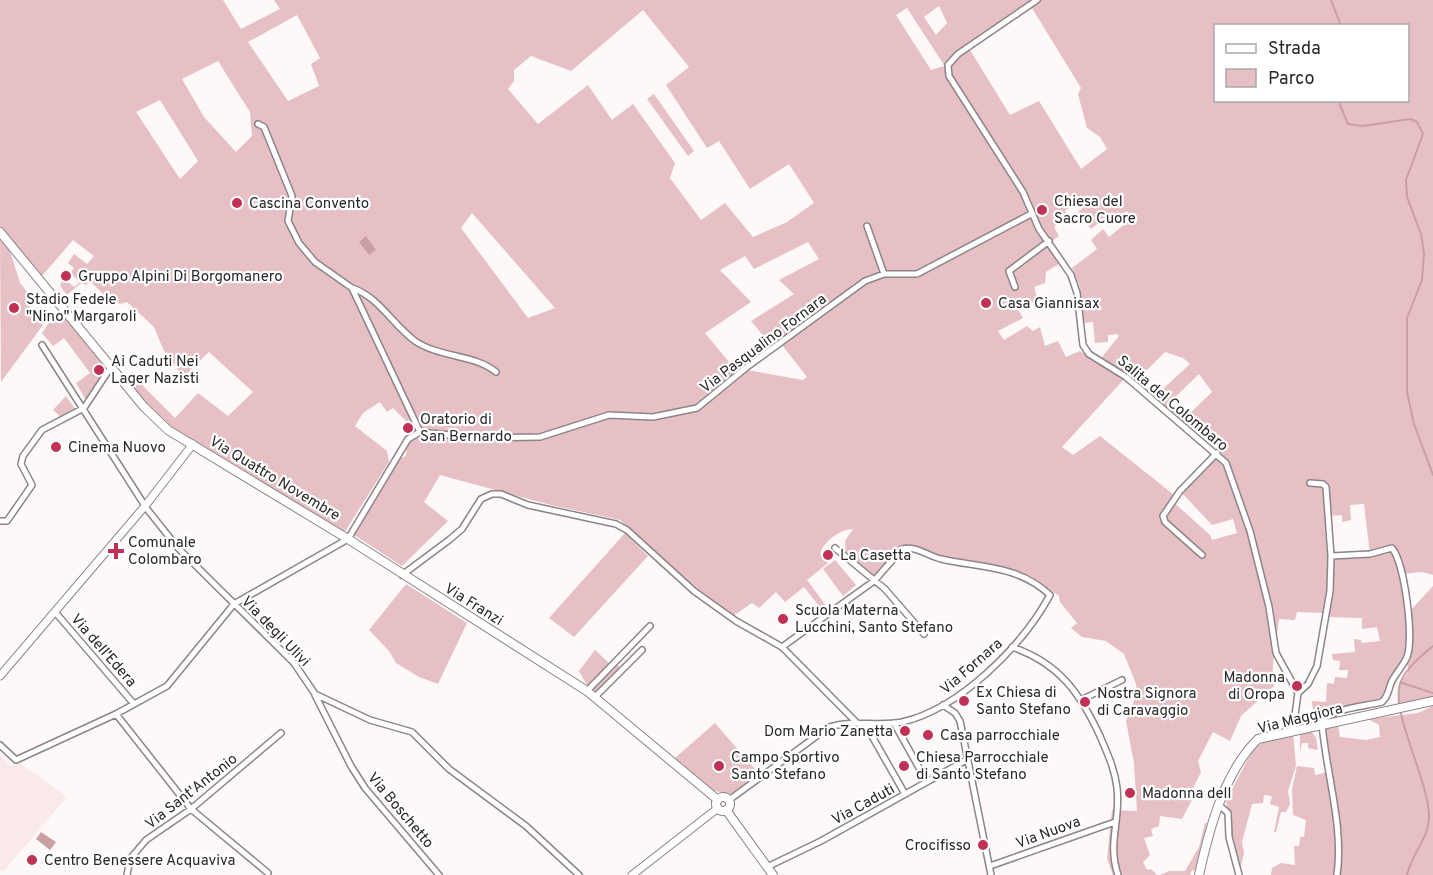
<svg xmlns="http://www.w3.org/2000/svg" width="1433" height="875" viewBox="0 0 1433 875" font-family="Overpass,sans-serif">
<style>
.built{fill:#fae9eb}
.green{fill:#e6c0c4;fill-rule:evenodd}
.water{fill:#c8a0a4}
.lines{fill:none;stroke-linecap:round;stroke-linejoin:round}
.stream{stroke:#c8a0a4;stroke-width:2}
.minor-casing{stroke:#8c8586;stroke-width:8}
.tertiary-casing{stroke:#8c8586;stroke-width:9}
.secondary-casing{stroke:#8c8586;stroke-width:10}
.minor{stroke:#fff;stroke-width:5}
.tertiary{stroke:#fff;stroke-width:7}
.secondary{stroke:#fff;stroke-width:8}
.poi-dot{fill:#c03155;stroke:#fff;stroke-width:2}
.labels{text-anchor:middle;stroke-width:4.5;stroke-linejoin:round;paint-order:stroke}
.poi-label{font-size:15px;fill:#2a2727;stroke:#fff;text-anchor:start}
.street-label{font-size:15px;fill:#2a2727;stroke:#fff}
</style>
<rect width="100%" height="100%" fill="#fef8f9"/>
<path class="built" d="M0,755l10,10 11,-1 46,33 -64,75 -3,-3z"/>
<path class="green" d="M0,0h223l18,29 39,-20 -6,-9h1159v575l-11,-3 -20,2 7,38 24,-26v110l-35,9c-1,-12 2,-24 10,-32l-1,-15 -25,44 -68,18 -2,-19 14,1 1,-19 7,1 1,-7 12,1 1,-8h-9l1,-9 -7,-1 -1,-6 23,-2 -1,-13 7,1 1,3 18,-2 -3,-14 -15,2v-11l-36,-1v-3l-4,-1 -25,-1 -2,8 -16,-1c-2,20 -9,49 -5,67l-33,30 -11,25 -17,-9 -15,29 3,11 -11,22 3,4 -11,21 -22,-3 -1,10 -8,3 2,7 -9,2 6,17 -7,7 4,8 4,-1 6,6h-44l-6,-16 5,-49 25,1 -3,-48 -8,-42 11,-27 -1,-10 -12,-30 -18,-13 -24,-4 -11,-9 6,-5 -17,-21 -1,-6 -28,-20 -1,2 -31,-12 -67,-11 -24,-10 -6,1 -28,31 -28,-21 -1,-15 8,-12c-13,0 -28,12 -33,24l8,10 -21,17 20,27 -5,3 -18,-23 -19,15 -9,-10 -17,16 -7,-5 -19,13 -62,-48 -51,-48 -69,-15 -111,-30 -16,27 24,19 -46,45 -51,-33 44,-73 11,-4 1,-20 8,-13 -6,-3 -3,1 -13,-13 -6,4 -7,-10 -17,11 -8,13 32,25 2,11 -45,71 -175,-106 -43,-46 6,-6 43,43 23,-25 30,23 25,-24 -44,-40 -26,25 -20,-28 -9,-22 -27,-25 -7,2 -13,-6 -17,-17 -4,4 -5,-2 -14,12 -7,-9 3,-8 11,9 6,-5 -10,-9 4,-5 -6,-5 6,-9 13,10 7,-8 -21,-16 -31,36 -42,-50zM939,6l8,17 -11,12 -12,-18zM907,8l37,57v1l-13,4 -35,-55zM1032,8l49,80 -3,6 9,34 13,9 7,12 -26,20 -42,-68 -29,14 -40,-65zM643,10l46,57 -23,18 41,63 12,-7 31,48 39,-25 25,39 -27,19 -34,15 -28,-34 -24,17 -31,-42 5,-15 -42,-59 -21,16 -24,-35 -50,39 -30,-35 6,-8v-11l17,-14 40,15zM297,15l23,43 -9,6 8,22 -31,15 -40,-59zM1216,26h192v74h-192zM218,61l32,51 2,24 -16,16 -32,-35 -22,-38zM160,100l38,61 -18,18 -44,-67zM1077,202l5,7 -4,3 13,17 15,-12 5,6 16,-12 4,8 -22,18 -6,-8 -12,11 6,9 -25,19 7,16 5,39 9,-1 2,21 13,-1v-7l9,-1 2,2 -21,26 -18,-11 -14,6 -8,-16 -13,5 -5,-19 -7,4 -6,-5 -23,14 -6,-9 25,-13 -5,-9 20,-9 -4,-13 11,-4 1,-11 19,-12 -13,-19 7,-5 -5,-9 14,-11 -3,-5zM472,213l83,95 -27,10 -67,-90zM808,242l11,17 -40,21 15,14 -43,27 20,24 21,-16 -3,-4 20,-15 6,5 23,-17 3,5 -59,42 25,32 -4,3 -56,-10 -6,-7 -3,2 -5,-5 -4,2 -24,-29 46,-31 -31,-32 25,-14 9,13zM1165,352l18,6 7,6 -35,32 -19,-15zM1199,374l13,18 -26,25 -17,-14zM1126,377l61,48 4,-4 28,25 -2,7 -38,37 33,35 21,-6 4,14 -25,7 -2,-5 -40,-36 4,-4 -74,-59 -27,19 -11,-8zM1364,504l6,50 -39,2 -2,-40 13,-1v7l9,-2 -1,-15z
M654,94l40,57 -6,5 -41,-57z
M0,238l10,13 10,32 13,16 -4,8 1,7 13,11 -42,57z
M61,313l46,56 -20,33 -11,-19 14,-10 -26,-35 -11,8 -11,-13 13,-19z
M66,396l10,14 -15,7 -8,-7z
M625,533l23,23 -74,81 -25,-19z
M835,560l21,25 -13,11 -20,-27z
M406,584l61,39 -29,61 -19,-7 -23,-14 -7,-12 -20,-21z
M595,650l14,13 -21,24 -9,-16z
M616,663l5,6 -25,26 -6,-4z
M1433,706v169h-162l1,-7 9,-5 14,2 -1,-19h5l1,-9h4l2,-17 -13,-5 -1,-26 5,-23 17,2 1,7 13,-3 -3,-45 13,-2 2,12 26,3 14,-3 -1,-12 -11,-6 50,-6z
M715,723l45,52 -30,19 -20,-4 -35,-32z
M1312,732l4,6 2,12 -10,-2v-5h-6l-2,9v-18z
M1293,733l3,33 -8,25 2,13 -4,8h-5l-5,20h-2l5,-25 -9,-3 2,-8 -8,-1 -1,8 -11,1 -10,38 2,11 -4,18 -7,-27 -7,-44 27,-50 10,-8z
M1205,823h2l-12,48 -3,-1 -2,5h-30l9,-4h16l14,-24z"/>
<path class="water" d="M366,236l10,14 -7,5 -10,-13z
M41,832l15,10 -6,8 -14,-11z"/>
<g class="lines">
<path class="stream" d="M1331,0l10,26
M1338,100l10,24 15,2 47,-7 7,3 6,12 -17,46 1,17 14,37 3,19 -2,27 -15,38v74l7,32 19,51
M1402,683l31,10
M1407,875c4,-21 23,-37 22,-60 -1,-36 -38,-102 -29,-131 5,-15 21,-28 33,-38"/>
<defs>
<path id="minor" d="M1037,0l-79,54 -10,11 1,11 74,116 16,37 32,46 6,18 6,52 6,9 37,23 100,86 24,68 19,76 7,46 22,40 -5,37
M258,124l6,3 28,69 -4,25 11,22 16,19 37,26 68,144
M867,226l17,48
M1015,287l-6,-16 40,-30
M352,288c26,8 41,37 63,53 25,17 59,13 81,31
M42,345l105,164 31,39 116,115 21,31 55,26 42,12 37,37 77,57 53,49
M420,432l60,6 60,-1 69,-22 44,2 44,-9 50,-41 118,-86 19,-7h33l114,-60
M1310,483l13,1 3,3 5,69
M0,521h7l25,-36 -11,-21 2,-8 19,-26 42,-22 27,-41
M835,548l50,41 39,45
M1202,555l-37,-33 -2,-6 17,-25 37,-38
M402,575l47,-35 13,-11 19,-30 11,-5h9l27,11 88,19 11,6 67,61 42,30 46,26 75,76
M55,612l79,92
M1012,647c47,16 68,46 88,89 7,17 15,33 17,52 4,32 -10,54 1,87
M587,691l63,-65
M1298,693l10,-9 9,-18 13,-75 1,-35 39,-2 22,-6c13,16 22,90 15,109 -4,9 -11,16 -15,24 -4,8 -3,15 -10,21 -19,5 -49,5 -62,22
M315,695l36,71 14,22 74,87
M595,697l47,-47
M1081,700l41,-20
M943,705l12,8 5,8 31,154
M116,714l75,95 77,64
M894,723l33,59
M865,724l40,70
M1322,724c4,49 22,102 15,151
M0,745l16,15 100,-46 51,-28 67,-82 114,-65 60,-100 12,-7
M729,800l100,-73c24,-8 48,0 73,-5 58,-13 121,-77 148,-127 -32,-30 -69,-27 -109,-36 -13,-3 -26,-14 -39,-10l-28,32 -92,66
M1219,805l9,8 1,24 10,38
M990,866l125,-44
M767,867l54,-26 147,-82
M127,875l3,-16 16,-19 45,-31 90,-76"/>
<path id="tertiary" d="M0,676l145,-170 48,-62
M632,875l86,-67"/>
<path id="secondary" d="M0,232l144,175 24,23 180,109 239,152 131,109
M716 804a7 7 0 1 1 14 0a7 7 0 1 1-14 0Z
M726,810l47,65
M1199,875c10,-45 25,-103 59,-136l175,-38"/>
</defs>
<use href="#minor" class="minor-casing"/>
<use href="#tertiary" class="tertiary-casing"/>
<use href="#secondary" class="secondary-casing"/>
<use href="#minor" class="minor"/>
<use href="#tertiary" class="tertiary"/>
<use href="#secondary" class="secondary"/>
</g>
<g class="poi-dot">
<circle cx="237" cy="203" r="6"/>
<circle cx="1042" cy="210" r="6"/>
<circle cx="66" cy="276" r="6"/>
<circle cx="986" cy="303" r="6"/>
<circle cx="14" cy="308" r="6"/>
<circle cx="99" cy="370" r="6"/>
<circle cx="408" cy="428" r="6"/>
<circle cx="56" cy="447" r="6"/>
<path d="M113 542h6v6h6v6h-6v6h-6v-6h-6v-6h6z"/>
<circle cx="828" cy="555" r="6"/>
<circle cx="783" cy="619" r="6"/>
<circle cx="1297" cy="686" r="6"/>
<circle cx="964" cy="701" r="6"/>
<circle cx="1085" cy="702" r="6"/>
<circle cx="905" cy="731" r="6"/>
<circle cx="928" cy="735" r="6"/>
<circle cx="719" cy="766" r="6"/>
<circle cx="904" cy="766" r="6"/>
<circle cx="1130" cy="793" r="6"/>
<circle cx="983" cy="845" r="6"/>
<circle cx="32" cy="860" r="6"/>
</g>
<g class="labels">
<g class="poi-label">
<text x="1054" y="206">Chiesa del<tspan x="1054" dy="17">Sacro Cuore</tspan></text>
<text x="249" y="208">Cascina Convento</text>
<text x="78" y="281">Gruppo Alpini Di Borgomanero</text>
<text x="26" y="304">Stadio Fedele<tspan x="26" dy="17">"Nino" Margaroli</tspan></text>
<text x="998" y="308">Casa Giannisax</text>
<text x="111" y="366">Ai Caduti Nei<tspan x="111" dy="17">Lager Nazisti</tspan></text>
<text x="420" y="424">Oratorio di<tspan x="420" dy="17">San Bernardo</tspan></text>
<text x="68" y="452">Cinema Nuovo</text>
<text x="128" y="547">Comunale<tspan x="128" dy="17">Colombaro</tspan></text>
<text x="840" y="560">La Casetta</text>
<text x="795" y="615">Scuola Materna<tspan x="795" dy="17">Lucchini, Santo Stefano</tspan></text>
<text x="1285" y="682" text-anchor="end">Madonna<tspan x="1285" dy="17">di Oropa</tspan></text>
<text x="976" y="697">Ex Chiesa di<tspan x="976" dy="17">Santo Stefano</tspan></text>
<text x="1097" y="698">Nostra Signora<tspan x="1097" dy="17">di Caravaggio</tspan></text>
<text x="893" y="736" text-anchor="end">Dom Mario Zanetta</text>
<text x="940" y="740">Casa parrocchiale</text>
<text x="731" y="762">Campo Sportivo<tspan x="731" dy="17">Santo Stefano</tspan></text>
<text x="916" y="762">Chiesa Parrocchiale<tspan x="916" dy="17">di Santo Stefano</tspan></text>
<text x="1142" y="798">Madonna dell</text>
<text x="971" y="850" text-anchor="end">Crocifisso</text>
<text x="44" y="865">Centro Benessere Acquaviva</text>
</g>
<g class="street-label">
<text transform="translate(763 343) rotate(-37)" y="5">Via Pasqualino Fornara</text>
<text transform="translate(1173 403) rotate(40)" y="5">Salita del Colombaro</text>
<text transform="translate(275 478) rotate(31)" y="5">Via Quattro Novembre</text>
<text transform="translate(474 604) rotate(32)" y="5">Via Franzi</text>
<text transform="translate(276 631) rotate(46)" y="5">Via degli Ulivi</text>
<text transform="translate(104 650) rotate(49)" y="5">Via dell'Edera</text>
<text transform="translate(971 666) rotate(-41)" y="5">Via Fornara</text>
<text transform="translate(1300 718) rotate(-14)" y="5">Via Maggiora</text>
<text transform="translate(191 791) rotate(-38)" y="5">Via Sant'Antonio</text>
<text transform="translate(863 804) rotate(-29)" y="5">Via Caduti</text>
<text transform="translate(401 810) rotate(50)" y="5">Via Boschetto</text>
<text transform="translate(1048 832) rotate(-20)" y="5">Via Nuova</text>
</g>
</g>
<rect x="1214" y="24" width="195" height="78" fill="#ffffff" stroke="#aaa9a9" stroke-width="1.5"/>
<rect x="1226" y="44" width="30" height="9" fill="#ffffff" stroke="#aaa9a9" stroke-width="1.5"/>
<text x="1268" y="54" font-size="18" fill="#2a2727">Strada</text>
<rect x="1226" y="69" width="30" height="18" fill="#e6c0c4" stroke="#aaa9a9" stroke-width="1.5"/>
<text x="1268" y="84" font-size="18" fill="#2a2727">Parco</text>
</svg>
